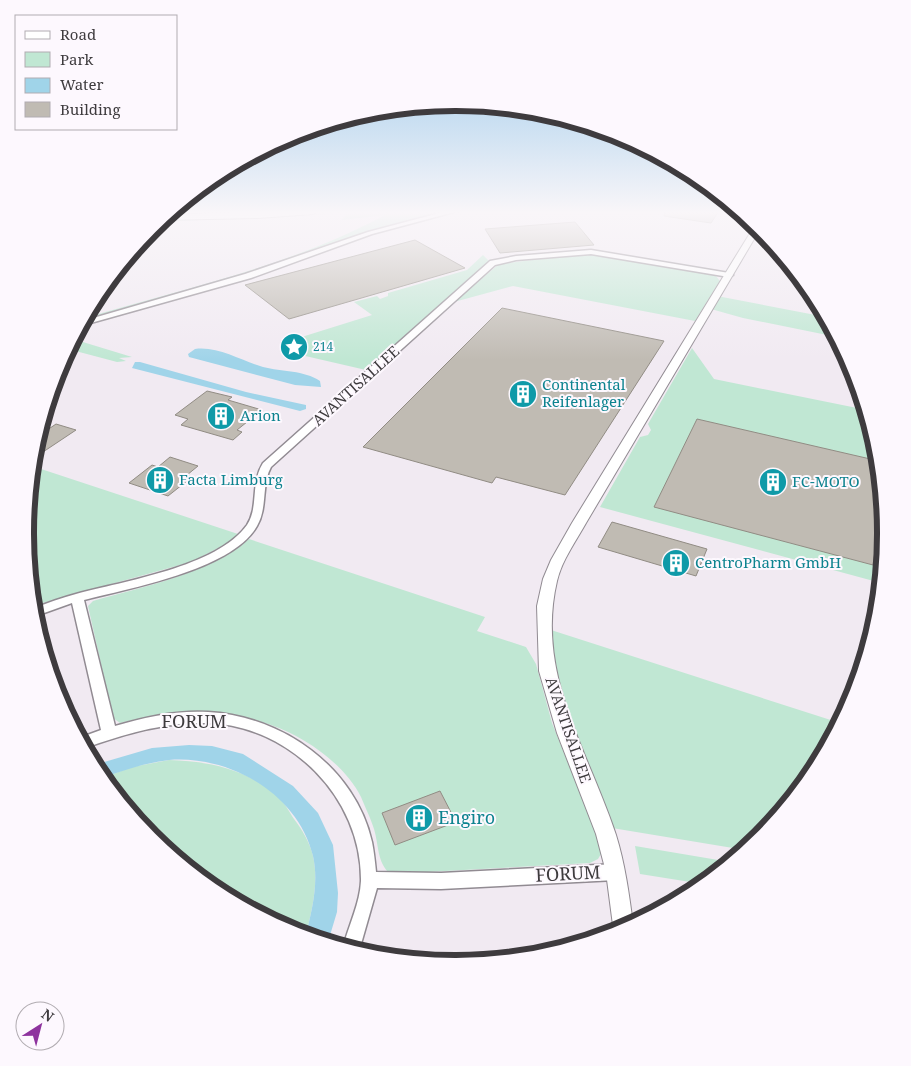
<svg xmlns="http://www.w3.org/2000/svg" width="911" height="1066" viewBox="0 0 911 1066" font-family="'Noto Serif',serif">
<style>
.green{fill:#c0e7d3}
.water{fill:#a0d4e9}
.building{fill:#c0bbb3;stroke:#918c84}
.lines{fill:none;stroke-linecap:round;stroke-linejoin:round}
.minor-casing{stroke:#918b92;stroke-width:3}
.tertiary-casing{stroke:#918b92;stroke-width:2}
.trunk-casing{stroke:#918b92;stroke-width:2}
.minor{fill:#fff;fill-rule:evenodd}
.tertiary{fill:#fff;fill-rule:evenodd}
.trunk{fill:#fff;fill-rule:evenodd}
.labels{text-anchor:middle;stroke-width:4;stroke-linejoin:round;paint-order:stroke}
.far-culture-label{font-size:12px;fill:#0d838f;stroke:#fdf8fe;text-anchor:start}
.culture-label{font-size:15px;fill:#0d838f;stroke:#fdf8fe;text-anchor:start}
.street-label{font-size:15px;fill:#3e3b3e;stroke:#fdf8fe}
.near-street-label{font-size:18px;fill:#3e3b3e;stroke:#fdf8fe}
.near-culture-label{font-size:18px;fill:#0d838f;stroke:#fdf8fe;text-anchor:start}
.rim{fill:none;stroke:#3e3b3e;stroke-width:6}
</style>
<rect width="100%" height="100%" fill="#f1eaf2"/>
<path class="green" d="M335,211h111l-75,19 -129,46 -159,45 2,-3c101,-30 206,-52 300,-103l-43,5 6,-7 -189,9 2,-2 115,-4z
M588,253l127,22 5,6 -25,40 -182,-35 -59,16 45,-38z
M483,255l6,6 -2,3 -121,106 -78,-18 -4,-5 8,-7 80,-25 -18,-13 23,-6 3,3 8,-3v-3l79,-23z
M717,296l109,21 11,20 -94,-19 -32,-9z
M73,339l59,18 -13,1 7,3 -9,1 -49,-13z
M692,348l22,31 148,30 1,-7 15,47 8,84 -5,50 -281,-76 40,-70 8,-2 3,-5 -3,-6z
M32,466l206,68 -10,9 -37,19 -159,44 -7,-73z
M249,539l236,78 -8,14 49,16 10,17 16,59 45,112 4,19 -3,5 -8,4 -200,11c-13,-12 -11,-28 -16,-45 -3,-10 -9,-22 -13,-32 -9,-18 -24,-33 -40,-45 -58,-44 -133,-47 -201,-29l-7,-5 -25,-112 5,-5c48,-14 119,-28 156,-62z
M551,630l289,93 -27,49 -53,66 -15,12 -133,-22 -44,-108 -16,-57z
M169,760c40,1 83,10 112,40 5,5 9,13 13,19 8,10 16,24 19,37 6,27 -1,53 -7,79 -35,-10 -81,-37 -109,-60l4,-6 -28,-13 -22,-19 -49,-59 30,-11z
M635,846l95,16 -27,22 -63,-10z"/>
<path class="water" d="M195,349c24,-3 46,12 68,18 19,5 41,3 57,14l1,6 -26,-2 -106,-28 -1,-3z
M135,362h5l106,30 60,13v4l-6,2 -168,-43z
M189,745l23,1 31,8 50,32 25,27 15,32 5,48 -1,19 -9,30 -22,-7c6,-26 13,-52 7,-79 -15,-62 -83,-101 -144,-96 -24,3 -45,10 -67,18l-8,-13 58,-17z"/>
<path class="building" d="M664,211h55l-8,12 -47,-7z
M575,222l19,23 -94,8 -15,-24z
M415,240l50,28 -176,51 -44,-34z
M502,308l162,33 -99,154 -69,-18 -4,6 -129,-36z
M207,391l25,6 -4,3 34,10 -25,20 5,2 -9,8 -52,-15 7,-6 -13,-4z
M697,419l182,42 4,43 -10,61 -219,-58z
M56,424l20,6 -39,26 -4,-2 4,-17z
M170,457l28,9 -11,9 5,2 -24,19 -39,-13 23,-18 6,2z
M612,522l95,27 -11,27 -98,-29z
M440,791l16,31 -61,23 -13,-32z"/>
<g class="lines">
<defs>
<path id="minor" d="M447,211h11l-86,23 -121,44 -171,48 3,-5 162,-47 123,-42z
M591,250l138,23 4,2 -4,2 -138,-23 -75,6 -21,5 -224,202c-10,18 -3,40 -14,59 -25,44 -127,62 -173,74l31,126c30,-9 62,-16 93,-14 74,4 147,55 164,130 2,10 3,20 4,30l65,1 175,-9 6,3 2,5 -2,5 -6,3 -175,9 -64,-1 -18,63 -16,-4c6,-22 17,-44 18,-66 1,-84 -72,-156 -154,-158 -43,-1 -82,11 -122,25l-6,-10 22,-8 -29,-127 -39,14 -1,-8c15,-6 29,-11 44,-15 47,-13 141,-27 171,-69 12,-18 3,-41 16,-62l227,-202 26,-5z"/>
<path id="tertiary" d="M755,225l5,4 -174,294c-10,18 -24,37 -29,58 -22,93 31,169 59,254 9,29 13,59 17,89l-19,9 -8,-61 -10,-38 -39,-101 -18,-62 -2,-65 6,-27 8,-19 21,-37z"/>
<path id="trunk" d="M271,211h47l-5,3 -55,4 -97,2 7,-5z"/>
</defs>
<use href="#minor" class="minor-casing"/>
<use href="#tertiary" class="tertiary-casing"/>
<use href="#trunk" class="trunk-casing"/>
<use href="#minor" class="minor"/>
<use href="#tertiary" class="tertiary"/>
<use href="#trunk" class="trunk"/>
</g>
<linearGradient id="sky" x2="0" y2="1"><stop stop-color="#8bc1e8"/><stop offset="0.59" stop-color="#f9f6f9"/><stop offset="1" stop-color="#f9f6f9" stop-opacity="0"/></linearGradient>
<rect width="911" height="360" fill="url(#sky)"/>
<defs>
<symbol id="sight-disc" viewBox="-11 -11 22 22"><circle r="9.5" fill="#0f9aa8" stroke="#fdf8fe"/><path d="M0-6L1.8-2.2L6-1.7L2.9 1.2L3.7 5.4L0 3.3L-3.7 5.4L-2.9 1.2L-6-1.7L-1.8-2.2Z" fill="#fff"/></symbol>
<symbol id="building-disc" viewBox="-11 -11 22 22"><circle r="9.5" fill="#0f9aa8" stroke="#fdf8fe"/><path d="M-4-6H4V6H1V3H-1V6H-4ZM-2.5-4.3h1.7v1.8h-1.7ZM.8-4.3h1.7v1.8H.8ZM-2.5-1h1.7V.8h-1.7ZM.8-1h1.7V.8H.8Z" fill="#fff"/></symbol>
</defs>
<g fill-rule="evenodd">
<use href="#sight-disc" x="278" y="331" width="32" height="32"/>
<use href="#building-disc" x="507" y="378" width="32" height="32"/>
<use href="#building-disc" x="205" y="400" width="32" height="32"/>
<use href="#building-disc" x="144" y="464" width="32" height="32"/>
<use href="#building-disc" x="757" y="466" width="32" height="32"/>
<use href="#building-disc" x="660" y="547" width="32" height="32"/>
<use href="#building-disc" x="403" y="802" width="32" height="32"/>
</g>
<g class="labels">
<g class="far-culture-label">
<text x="313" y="351">214</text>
</g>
<g class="culture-label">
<text x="542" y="390">Continental<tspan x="542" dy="17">Reifenlager</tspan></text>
<text x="240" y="421">Arion</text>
<text x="179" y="485">Facta Limburg</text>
<text x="792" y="487">FC-MOTO</text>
<text x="695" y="568">CentroPharm GmbH</text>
</g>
<g class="street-label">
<text transform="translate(356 386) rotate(-42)" y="5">AVANTISALLEE</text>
<text transform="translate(568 730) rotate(71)" y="5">AVANTISALLEE</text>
</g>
<g class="near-street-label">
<text x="194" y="728">FORUM</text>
<text transform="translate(568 874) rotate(-3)" y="6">FORUM</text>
</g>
<g class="near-culture-label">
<text x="438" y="824">Engiro</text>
</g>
</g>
<path d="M0 0H911V1066H0ZM455 111H456A421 421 0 0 1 877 532V534A421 421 0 0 1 456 955H455A421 421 0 0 1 34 534V532A421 421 0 0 1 455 111Z" fill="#fdf8fe" fill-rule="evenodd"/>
<path class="rim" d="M455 111H456A421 421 0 0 1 877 532V534A421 421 0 0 1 456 955H455A421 421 0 0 1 34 534V532A421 421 0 0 1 455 111Z"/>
<rect x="15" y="15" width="162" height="115" fill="#fdf8fe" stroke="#b1acb1"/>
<rect x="25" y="31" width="25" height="8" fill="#ffffff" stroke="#b1acb1"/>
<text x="60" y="40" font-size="15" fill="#3e3b3e">Road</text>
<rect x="25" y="52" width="25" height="15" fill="#c0e7d3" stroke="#b1acb1"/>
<text x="60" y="65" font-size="15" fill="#3e3b3e">Park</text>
<rect x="25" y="78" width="25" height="15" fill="#a0d4e9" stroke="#b1acb1"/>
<text x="60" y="90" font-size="15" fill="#3e3b3e">Water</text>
<rect x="25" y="102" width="25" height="15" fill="#c0bbb3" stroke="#b1acb1"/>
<text x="60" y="115" font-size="15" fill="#3e3b3e">Building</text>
<g transform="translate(40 1026) rotate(36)"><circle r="24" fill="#fdf8fe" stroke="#b1acb1"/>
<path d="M0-4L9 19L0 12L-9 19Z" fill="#8e339e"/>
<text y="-8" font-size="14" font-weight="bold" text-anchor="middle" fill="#3e3b3e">N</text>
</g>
</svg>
